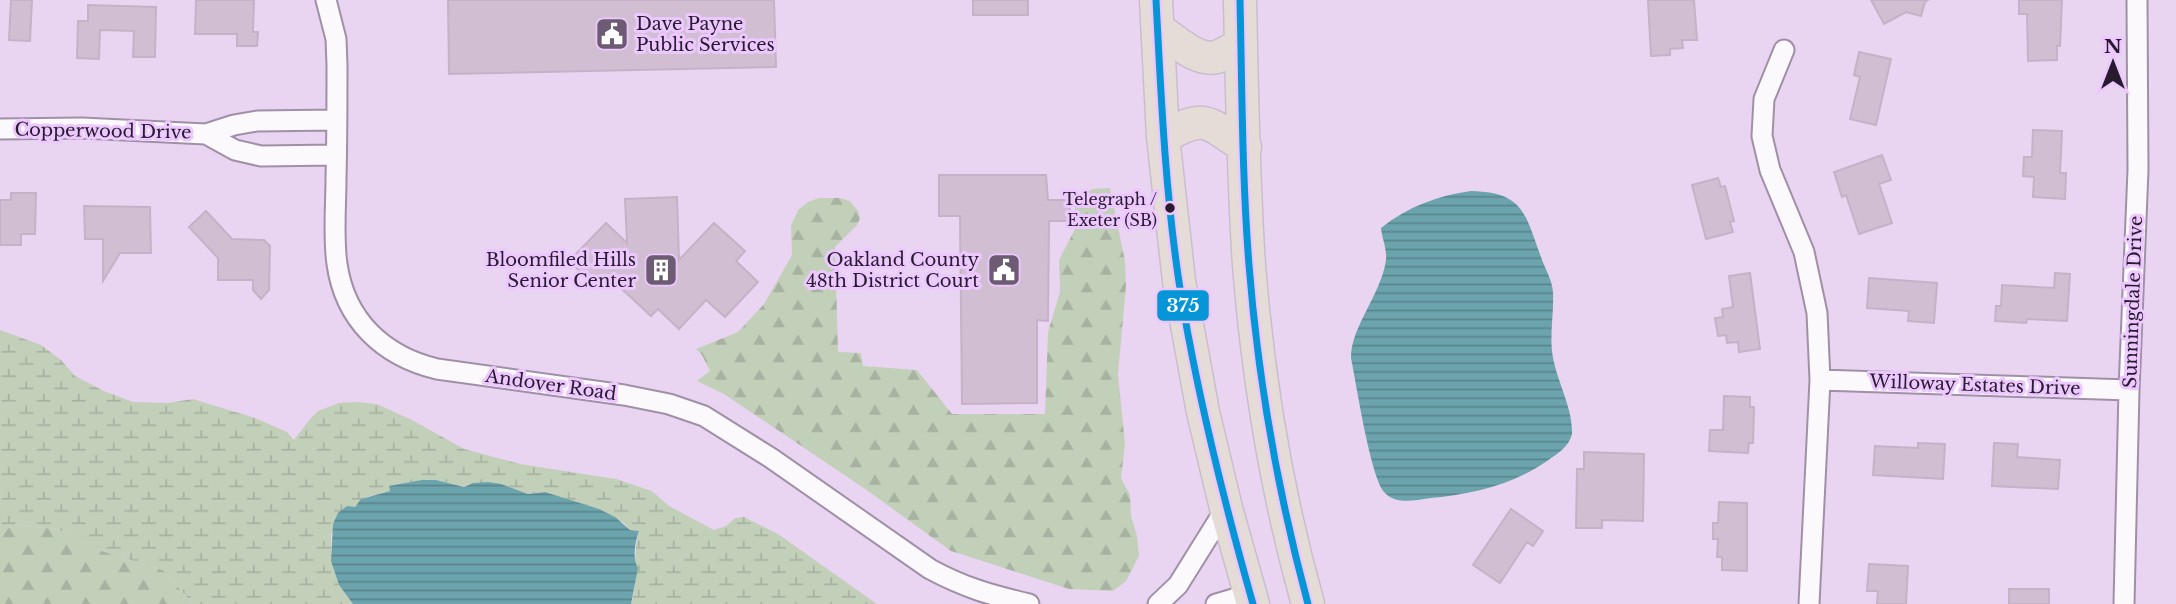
<svg xmlns="http://www.w3.org/2000/svg" width="2176" height="604" viewBox="0 0 2176 604" font-family="'Libre Baskerville',serif">
<style>
.forest{fill:url(#forest-firs)}
.wetland{fill:url(#wetland-marsh)}
.water{fill:url(#water-rules)}
.building{fill:#d1bed3;stroke:#c5b2c7;stroke-width:2}
.lines{fill:none;stroke-linecap:round;stroke-linejoin:round}
.minor-casing{stroke:#a090a7;stroke-width:23}
.trunk-casing{stroke:#c8becd;stroke-width:35}
.minor{stroke:#fcf9fd;stroke-width:19}
.trunk{stroke:#e6dcd7;stroke-width:32}
.bus-1-casing{stroke:#edc8ff;stroke-width:12}
.bus-1{stroke:#0696d7;stroke-width:7}
.bus-dot{fill:#281a2f;stroke:#edc8ff;stroke-width:2.5}
.labels{text-anchor:middle;stroke-width:6;stroke-linejoin:round;paint-order:stroke}
.bus-label{font-size:16px;fill:#281a2f;stroke:#edc8ff;text-anchor:end}
.poi-label{font-size:18px;fill:#281a2f;stroke:#edc8ff;text-anchor:end}
.street-label{font-size:18px;fill:#281a2f;stroke:#edc8ff}
.line-badge{stroke:#edc8ff;stroke-width:2.5}
.badge-label{font-size:19px;text-anchor:middle;font-weight:bold;fill:#fff}
</style>
<defs>
<pattern id="forest-firs" width="22" height="20" patternUnits="userSpaceOnUse" patternTransform="scale(1.75)"><rect width="22" height="20" fill="#c2d0ba"/><path d="M5 1l3.5 6h-7zM16 11l3.5 6h-7z" fill="#a7b2a0"/></pattern>
<pattern id="wetland-marsh" width="20" height="14" patternUnits="userSpaceOnUse" patternTransform="scale(1.75)"><rect width="20" height="14" fill="#c2d0ba"/><path d="M1 5h8M5 5V1M11 12h8M15 12V8" fill="none" stroke="#a7b2a0"/></pattern>
<pattern id="water-rules" width="6" height="5" patternUnits="userSpaceOnUse" patternTransform="scale(1.75)"><rect width="6" height="5" fill="#6ca4ad"/><path d="M0 2.5h6" fill="none" stroke="#59858d"/></pattern>
</defs>
<rect width="100%" height="100%" fill="#e9d5f2"/>
<path class="forest" d="M1110,188l15,73 1,25 -8,88 7,70 -4,34 9,17 1,21 6,20 2,20 -13,25 -13,10 -44,-2 -118,-38 -83,-60 -144,-97 -27,-13 13,-10 -8,-16 -6,-6 42,-17 26,-28 28,-49 -1,-29 7,-16 10,-8 11,-4h21l10,3 8,10 2,7 -3,7 -22,22 3,105 23,1 2,13 54,4 35,44h93l3,-82 12,-40 -1,-32 16,-31v-29l17,-11z
M12,525l45,4 42,21 64,20 30,34h-193v-68z"/>
<path class="wetland" d="M0,330l41,15 20,15 14,16 29,15 29,11 35,1 25,-4 62,19 32,14 7,8 16,-21 8,-8 21,-8 18,-1 20,2 35,16 52,29 56,15 96,15 36,12 17,15 45,24 12,-4 9,-8 9,-1 34,17 99,70h-246c8,-23 1,-49 8,-73l-9,-1 -6,-7 -79,-31 -17,2 -27,-10h-32l-5,3 -28,-7 -70,17 -11,10 -4,1 -20,26v27l8,24 14,19h-160l-30,-34 -64,-20 -42,-21 -45,-4 -12,11z"/>
<path class="water" d="M1471,191c53,1 54,23 70,66 4,12 11,22 12,35 1,20 -3,40 -1,59 3,28 21,55 20,83 -3,13 -15,20 -25,27 -35,24 -75,33 -116,37 -14,2 -35,7 -46,-5 -14,-13 -29,-111 -34,-135 0,-32 30,-63 35,-98 1,-12 -4,-21 -5,-32 26,-21 58,-33 90,-37z
M422,480h14l28,7 9,-4 15,-1 13,2 27,10 17,-2 54,17 16,8 15,13 9,1c-4,11 -7,27 -1,37l-7,36h-278l-14,-19 -8,-24 2,-37 5,-11 9,-7 8,1 6,-8 29,-8 -1,-5z"/>
<path class="building" d="M11,0h21l-2,41 -21,-1z
M196,0h58l-1,32h5l-1,14h-20v-12h-42z
M448,0h326l2,67 -327,7z
M973,0h55v15h-55z
M1648,0h46l3,40h-15l1,8 -13,1v6l-19,1z
M1871,0h57l-3,2 -4,14 -15,-4 -22,12z
M2019,0h43l-2,46h-3v14l-29,1 -1,-47h-8z
M88,5l68,2 -1,50h-22l1,-26 -34,-1 -1,29 -22,-1 1,-37h10z
M1859,52l32,7 -15,66 -26,-6 10,-42 -6,-2z
M2033,130l29,1 -2,42h6l-1,26 -32,-2 1,-20 -11,-1 1,-19h8z
M1882,155l9,25 -12,4 13,39 -33,11 -13,-39 -4,2 -8,-25z
M939,175h107l2,25h21l2,21h-22l-1,100 -11,-1v83l-75,1 -2,-188h-21z
M1718,178l3,9 4,-1 9,35 -4,1 3,10 -27,7 -14,-54z
M11,193h25l-1,41h-14v11h-21v-45h11z
M677,197l2,63 35,-37 31,28 -9,10 22,21 -33,35 -19,-17 -27,29 -21,-20 -7,7 -41,-38 -11,11 -30,-28 37,-38 21,20 -2,-44z
M84,206l66,1 1,46h-31l-17,28v-42h-18z
M206,211l26,28 32,1 6,6 -1,44 -8,9 -8,-9v-10h-35v-22l-29,-31z
M1750,273l10,76 -21,3 -1,-10 -11,1 -1,-8 -8,1 -3,-18 8,-1 -1,-8 11,-2 -4,-31z
M2055,273l15,1 -3,47 -40,-2 -1,4 -31,-2 1,-15h5l1,-21 52,3z
M1869,278l68,5 -3,40 -26,-2 1,-10 -42,-3z
M1724,396l26,1v10h4l-1,36h-4l-1,10 -39,-2 1,-21h13z
M1918,443l27,1 -2,35 -70,-4 2,-29 43,2z
M1994,443l24,1 -1,13 43,3 -2,29 -66,-3z
M1584,452l60,2 -1,67 -41,-1v8h-26l1,-59h7z
M1719,502l28,1v68l-25,-1v-13h-5l1,-18h-5v-16h5z
M1511,509l32,22 -10,15 -6,-4 -27,41 -27,-18z
M1869,564l39,2 -2,38h-29l1,-13h-11z
M2009,589h40v15h-40z"/>
<g class="lines">
<defs>
<path id="minor" d="M326,0l10,39 1,26c0,37 0,75 -1,113 0,28 -3,58 1,86 8,56 46,92 100,105l187,26 45,9 35,12 67,42 159,111c35,19 61,26 99,35
M1784,50l-20,49 -2,37 8,34 34,82 13,61 3,67 -11,224
M0,129l82,-1 124,6 28,-9 23,-4 79,-1
M206,134l29,16 26,6 75,-1
M1820,380l309,10
M1158,604l20,-19 48,-77
M1216,604l34,-10
M2124,604l5,-214 9,-220 -1,-170"/>
<path id="trunk" d="M1156,0l7,137 16,144 24,131 23,96 27,96
M1240,0c2,88 3,177 9,265 9,114 28,229 59,339
M1158,29c16,10 38,33 59,28 8,-3 17,-9 24,-13
M1163,137c44,-24 42,-16 82,10"/>
</defs>
<use href="#minor" class="minor-casing"/>
<use href="#trunk" class="trunk-casing"/>
<use href="#minor" class="minor"/>
<use href="#trunk" class="trunk"/>
<defs>
<path id="bus-1" d="M1156,0c5,94 9,189 23,282 17,109 44,216 74,322
M1240,0c2,88 2,177 9,265 9,115 29,228 59,339"/>
</defs>
<use href="#bus-1" class="bus-1-casing"/>
<use href="#bus-1" class="bus-1"/>
</g>
<defs>
<symbol id="civic-square" viewBox="-11 -11 22 22"><rect x="-9" y="-9" width="18" height="18" rx="4" fill="#6c5b73" stroke="#edc8ff"/><path d="M-.6-6.5H3V-4.5H.6V-3L4-1V1h2V6H-6V1h2V-1L-.6-3ZM-1.2 2.5V6h2.4V2.5Z" fill="#fff"/></symbol>
<symbol id="building-square" viewBox="-11 -11 22 22"><rect x="-9" y="-9" width="18" height="18" rx="4" fill="#6c5b73" stroke="#edc8ff"/><path d="M-4-6H4V6H1V3H-1V6H-4ZM-2.5-4.3h1.7v1.8h-1.7ZM.8-4.3h1.7v1.8H.8ZM-2.5-1h1.7V.8h-1.7ZM.8-1h1.7V.8H.8Z" fill="#fff"/></symbol>
</defs>
<g fill-rule="evenodd">
<use href="#civic-square" x="593" y="15" width="38" height="38"/>
<use href="#building-square" x="642" y="251" width="38" height="38"/>
<use href="#civic-square" x="985" y="251" width="38" height="38"/>
</g>
<circle class="bus-dot" cx="1170" cy="208" r="6"/>
<g class="labels">
<g class="bus-label">
<text x="1157" y="205">Telegraph /<tspan x="1157" dy="21">Exeter (SB)</tspan></text>
</g>
<g class="poi-label">
<text x="636" y="30" text-anchor="start">Dave Payne<tspan x="636" dy="21">Public Services</tspan></text>
<text x="636" y="266">Bloomfiled Hills<tspan x="636" dy="21">Senior Center</tspan></text>
<text x="979" y="266">Oakland County<tspan x="979" dy="21">48th District Court</tspan></text>
</g>
<g class="street-label">
<text transform="translate(103 131) rotate(1)" y="6">Copperwood Drive</text>
<text transform="translate(2133 302) rotate(-88)" y="6">Sunningdale Drive</text>
<text transform="translate(551 385) rotate(8)" y="6">Andover Road</text>
<text transform="translate(1975 385) rotate(2)" y="6">Willoway Estates Drive</text>
</g>
</g>
<rect class="line-badge" x="1156" y="289" width="54" height="33" rx="7" fill="#0696d7"/>
<g class="badge-label">
<text x="1183" y="312">375</text>
</g>
<g transform="translate(2113 63)" stroke="#edc8ff" stroke-width="5" paint-order="stroke">
<path d="M0-5L12 26L0 18L-12 26Z" fill="#281a2f"/>
<text y="-10" font-size="19" font-weight="bold" text-anchor="middle" fill="#281a2f">N</text>
</g>
</svg>
